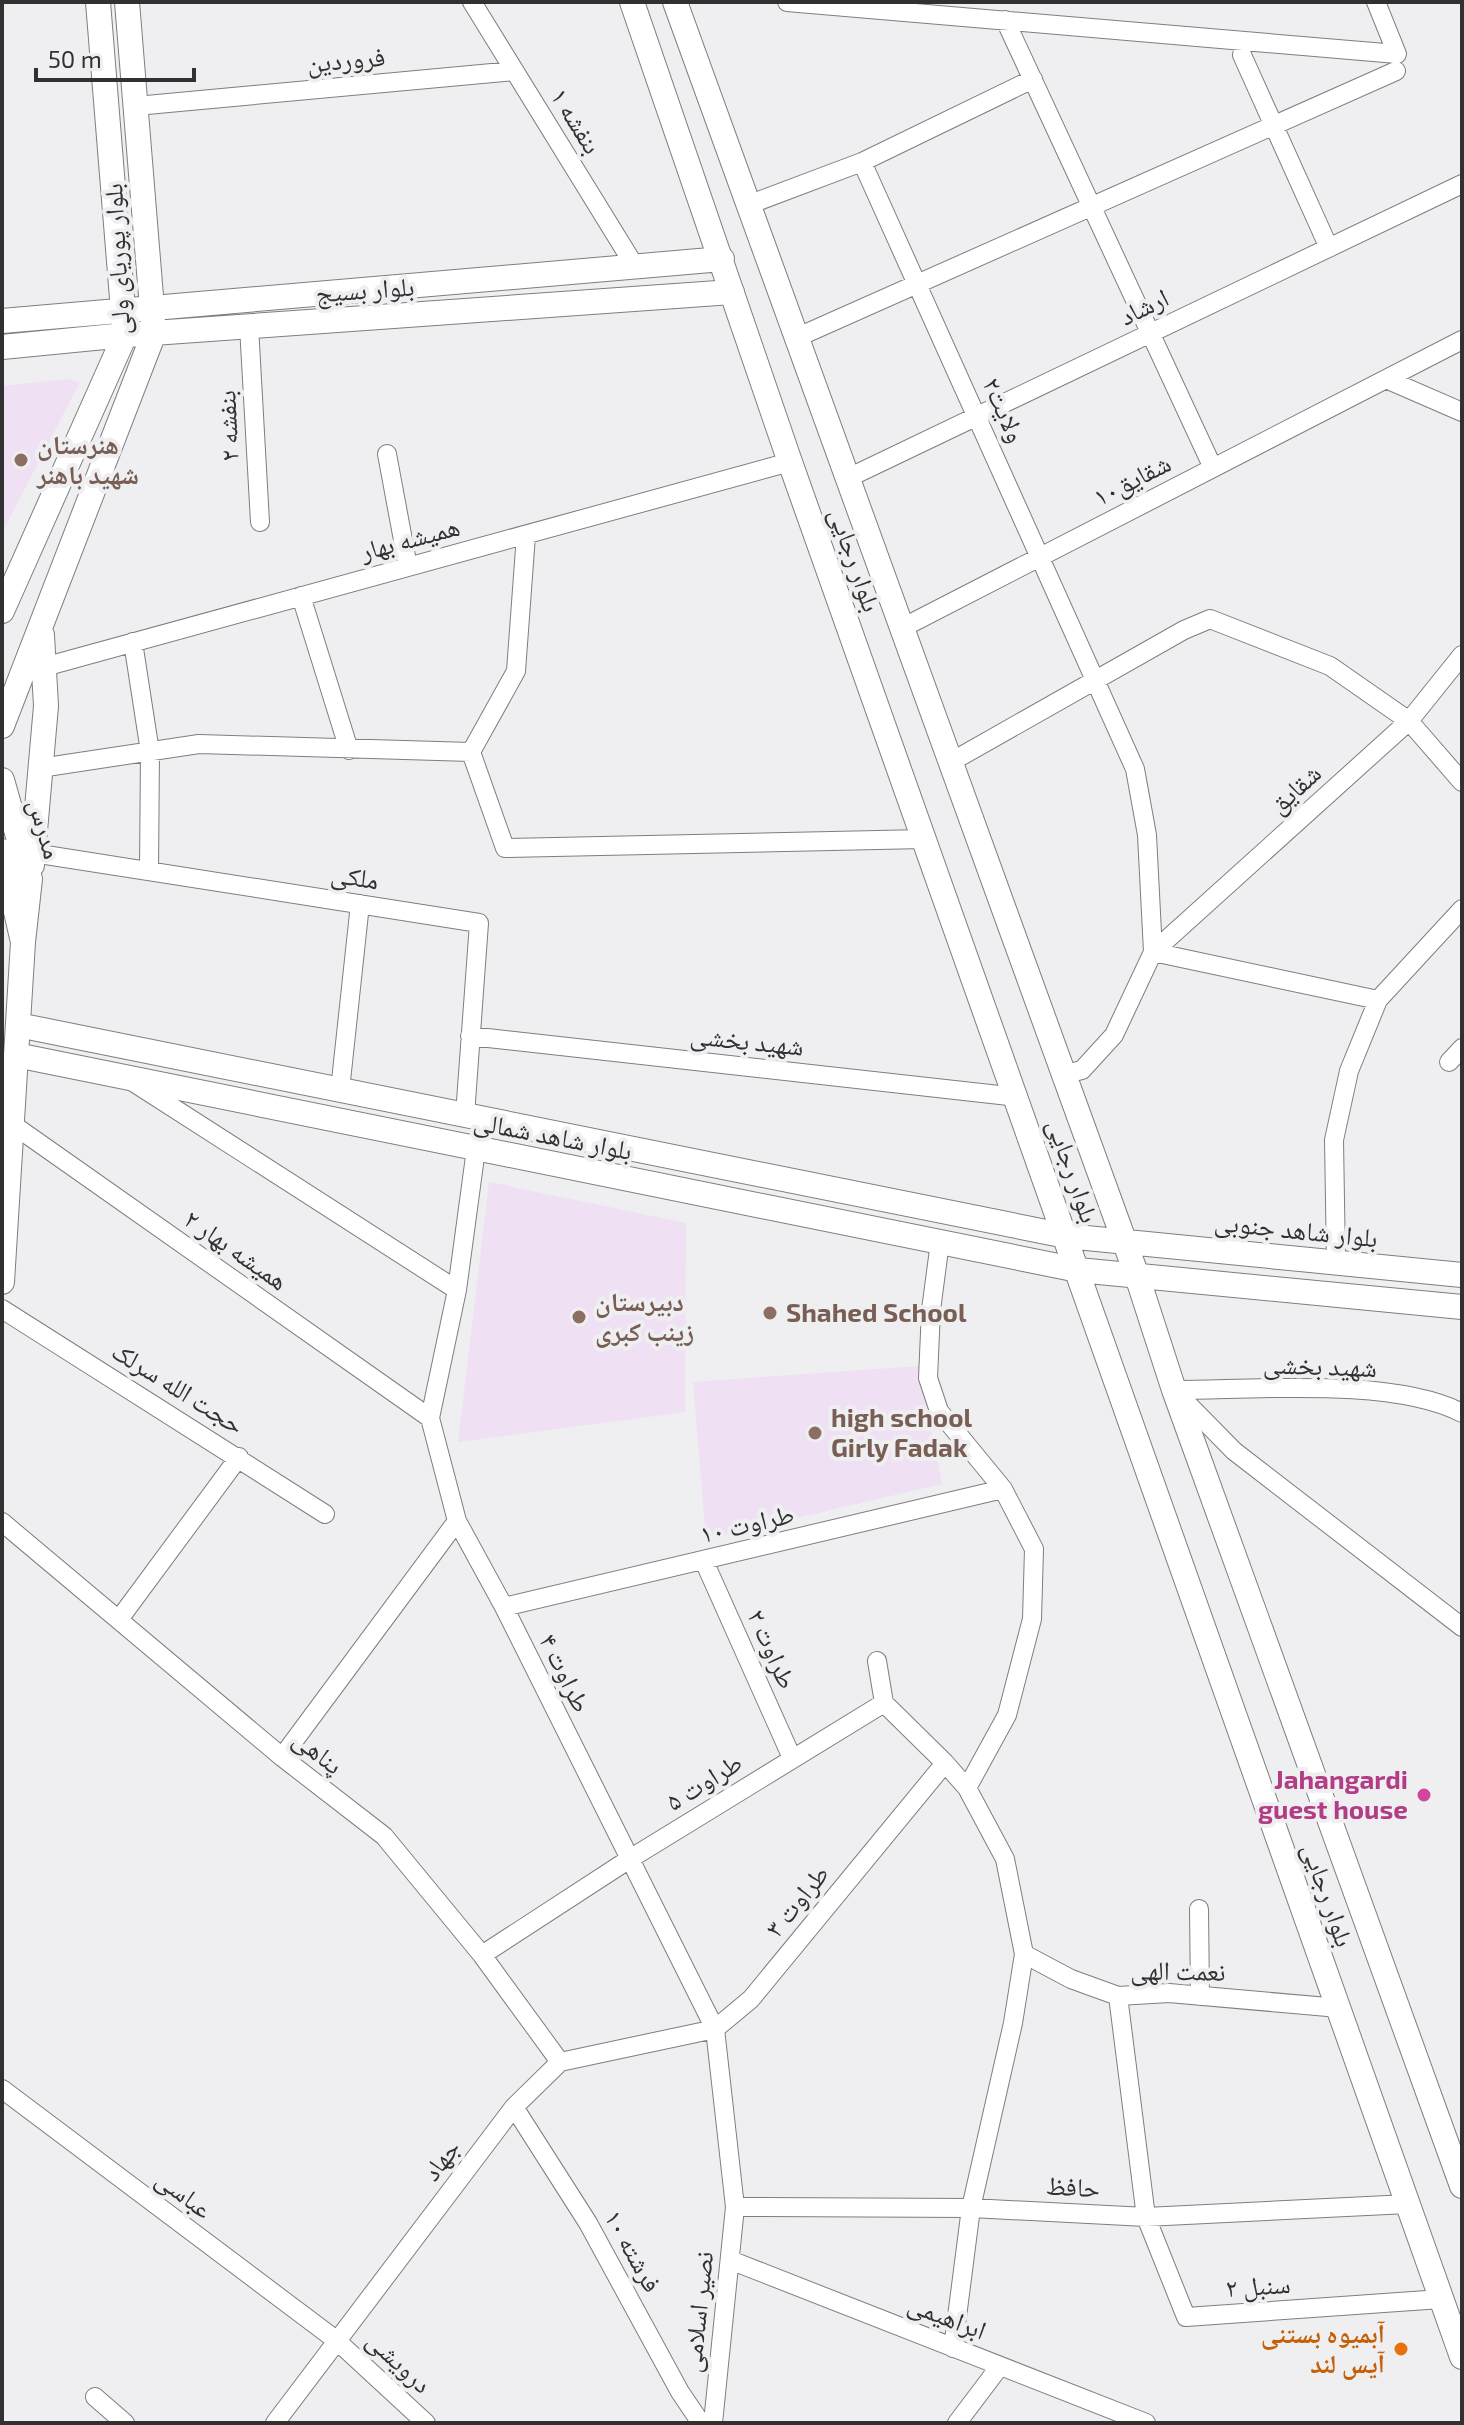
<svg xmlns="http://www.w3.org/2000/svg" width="1464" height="2425" viewBox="0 0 1464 2425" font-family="'Exo 2','Noto Naskh Arabic',sans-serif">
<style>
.education{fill:#efe0f3}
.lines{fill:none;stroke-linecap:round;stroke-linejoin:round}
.street-casing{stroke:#7d7e7f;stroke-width:20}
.secondary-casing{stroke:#7d7e7f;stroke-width:26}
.street{stroke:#fff;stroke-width:18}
.secondary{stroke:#fff;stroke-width:24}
.education-dot{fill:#8d6e63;stroke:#efeff1;stroke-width:3}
.hotel-dot{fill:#d1479c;stroke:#efeff1;stroke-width:3}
.food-dot{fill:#e8710a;stroke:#efeff1;stroke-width:3}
.labels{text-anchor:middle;stroke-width:8;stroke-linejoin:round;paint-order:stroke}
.street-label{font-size:26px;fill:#313132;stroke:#efeff1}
.education-label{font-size:26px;font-weight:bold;fill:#785e54;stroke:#efeff1;text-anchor:start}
.hotel-label{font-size:26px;font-weight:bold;fill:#b23c85;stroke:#efeff1;text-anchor:end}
.food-label{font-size:26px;font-weight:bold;fill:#c56008;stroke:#efeff1;text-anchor:end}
</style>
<rect width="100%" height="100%" fill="#efeff1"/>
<path class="education" d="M68,379l12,3 -78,151v-147z
M489,1182l197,41 -1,189 -227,30z
M919,1366l23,118 -236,55 -13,-157z"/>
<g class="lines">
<defs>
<path id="street" d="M472,2l164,266
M787,2l610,52 -21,-52
M1005,20l208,448
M1242,55l87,193
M136,106l378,-35
M862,162l273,607 12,66 6,117 -39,83 -32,35 -21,5
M748,205l114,-43 171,-83
M249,326l11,196
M798,337l598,-266
M1386,379l76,33
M387,454l21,113
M848,478l614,-294
M301,596l48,154
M902,628l560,-288
M133,642l17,110 -1,119
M44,667l746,-205
M471,752l34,96 419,-9
M949,763l235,-133 26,-11 120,47 79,55 53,61
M40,768l159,-24 272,8 45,-81 10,-136
M33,853l446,70 -14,192
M1153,952l256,-231 53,-66
M1153,952l225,48
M470,1036l548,61
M1449,1062l13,-14
M133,1082l324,208
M340,1090l20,-186
M12,1124l418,294
M476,1149l-19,141 -27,128 27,103 47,86 211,422 20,178 -22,216
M940,1242l-9,68 -3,68 11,33 64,78 31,60 -2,70 -25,96 -40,73
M1336,1262l-2,-122 15,-69 29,-71 84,-91
M2,1309l323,205
M1174,1390c79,0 219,-13 288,23
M1177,1393l57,58 228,176
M2,1522l280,235 102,79 98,119 78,107
M704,1561l88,197
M504,1607l499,-118
M120,1618l119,-161
M877,1661l7,42
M282,1757l175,-236
M1199,1909l1,87
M1024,1954l47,25 47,17 51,-3 170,15
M482,1955l146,-95 256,-157 61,60
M1118,1996l28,221 40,100 255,-18
M2,2089l334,251 90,83
M514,2107l74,116 92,169 21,31
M735,2207l236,1 175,9 262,-13
M730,2260l416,163
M95,2397l30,26
M275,2423l239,-316 46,-45 155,-33 36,-30 194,-236 22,25 38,71 19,95 -11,69 -42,185 -18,140
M957,2423l43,-57"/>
<path id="secondary" d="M632,2l158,460 672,1895
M675,2l462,1274 37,114 288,796
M2,321l720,-62
M2,347l123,-12 607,-43
M2,611l123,-276 -27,-333
M2,726l152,-393 -27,-331
M2,780l28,99 -7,63 -21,-91
M32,865l14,-159 -4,-71
M18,1025l1048,211 396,39
M16,1055l1062,215 384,37
M2,1282l21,-340"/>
</defs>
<use href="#street" class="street-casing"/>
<use href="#secondary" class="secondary-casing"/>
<use href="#street" class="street"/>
<use href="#secondary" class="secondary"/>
</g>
<g class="education-dot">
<circle cx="21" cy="460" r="8"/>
<circle cx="770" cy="1313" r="8"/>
<circle cx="579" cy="1317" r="8"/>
<circle cx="815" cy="1433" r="8"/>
</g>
<circle class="hotel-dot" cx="1424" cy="1795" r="8"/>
<circle class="food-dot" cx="1401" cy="2349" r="8"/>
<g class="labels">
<g class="street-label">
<text transform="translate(346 60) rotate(-5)" y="9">فروردین</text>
<text transform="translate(576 121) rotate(58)" y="9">بنفشه ۱</text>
<text transform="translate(117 259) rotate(-93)" y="9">بلوار پوریای ولی</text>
<text transform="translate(365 290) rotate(-4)" y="9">بلوار بسیج</text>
<text transform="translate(1144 307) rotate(-26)" y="9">ارشاد</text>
<text transform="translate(1004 410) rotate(66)" y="9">ولایت۲</text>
<text transform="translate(228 426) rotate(-93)" y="9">بنفشه ۲</text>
<text transform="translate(1132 480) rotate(-27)" y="9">شقایق۱۰</text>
<text transform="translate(410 539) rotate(-15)" y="9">همیشه بهار</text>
<text transform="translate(855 560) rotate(71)" y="9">بلوار رجایی</text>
<text transform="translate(1295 789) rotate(-42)" y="9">شقایق</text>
<text transform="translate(45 829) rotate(74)" y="9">مدرس</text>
<text transform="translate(355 877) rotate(9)" y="9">ملکی</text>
<text transform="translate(747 1041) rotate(6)" y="9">شهید بخشی</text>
<text transform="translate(553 1136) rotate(11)" y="9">بلوار شاهد شمالی</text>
<text transform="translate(1073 1171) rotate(71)" y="9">بلوار رجایی</text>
<text transform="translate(1296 1230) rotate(6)" y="9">بلوار شاهد جنوبی</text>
<text transform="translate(236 1250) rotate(35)" y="9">همیشه بهار ۲</text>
<text transform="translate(1320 1366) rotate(2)" y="9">شهید بخشی</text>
<text transform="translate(178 1388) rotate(32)" y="9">حجت الله سرلک</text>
<text transform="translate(747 1524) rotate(-13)" y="9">طراوت ۱۰</text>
<text transform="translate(772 1649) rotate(66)" y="9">طراوت ۲</text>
<text transform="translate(565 1673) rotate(64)" y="9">طراوت ۴</text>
<text transform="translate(318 1752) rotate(38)" y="9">پناهی</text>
<text transform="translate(704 1782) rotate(-32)" y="9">طراوت ۵</text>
<text transform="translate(1328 1895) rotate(71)" y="9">بلوار رجایی</text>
<text transform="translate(797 1901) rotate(-51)" y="9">طراوت ۳</text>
<text transform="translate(1178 1971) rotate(1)" y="9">نعمت الهی</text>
<text transform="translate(441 2160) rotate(-53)" y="9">جهاد</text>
<text transform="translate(1073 2187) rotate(3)" y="9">حافظ</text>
<text transform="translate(184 2194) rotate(37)" y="9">عباسی</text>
<text transform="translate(633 2251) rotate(61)" y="9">فرشته ۱۰</text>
<text transform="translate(1258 2286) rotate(-4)" y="9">سنبل ۲</text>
<text transform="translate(698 2312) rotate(-84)" y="9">نصیر اسلامی</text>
<text transform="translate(947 2317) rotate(21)" y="9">ابراهیمی</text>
<text transform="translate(399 2362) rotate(43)" y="9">درویشی</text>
</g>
<g class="education-label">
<text x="37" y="454">هنرستان<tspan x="37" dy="30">شهید باهنر</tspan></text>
<text x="595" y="1311">دبیرستان<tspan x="595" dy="30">زینب کبری</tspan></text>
<text x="786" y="1322">Shahed School</text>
<text x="831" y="1427">high school<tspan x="831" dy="30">Girly Fadak</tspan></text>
</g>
<g class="hotel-label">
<text x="1408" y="1789">Jahangardi<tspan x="1408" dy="30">guest house</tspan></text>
</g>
<g class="food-label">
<text x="1385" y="2343">آبمیوه بستنی<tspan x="1385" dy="30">آیس لند</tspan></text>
</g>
</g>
<rect width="1464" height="2425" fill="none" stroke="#313132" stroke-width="8"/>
<path d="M36 68v12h158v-12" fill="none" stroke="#313132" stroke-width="4"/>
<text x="48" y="68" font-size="24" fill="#313132" stroke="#efeff1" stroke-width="6" paint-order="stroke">50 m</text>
</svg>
